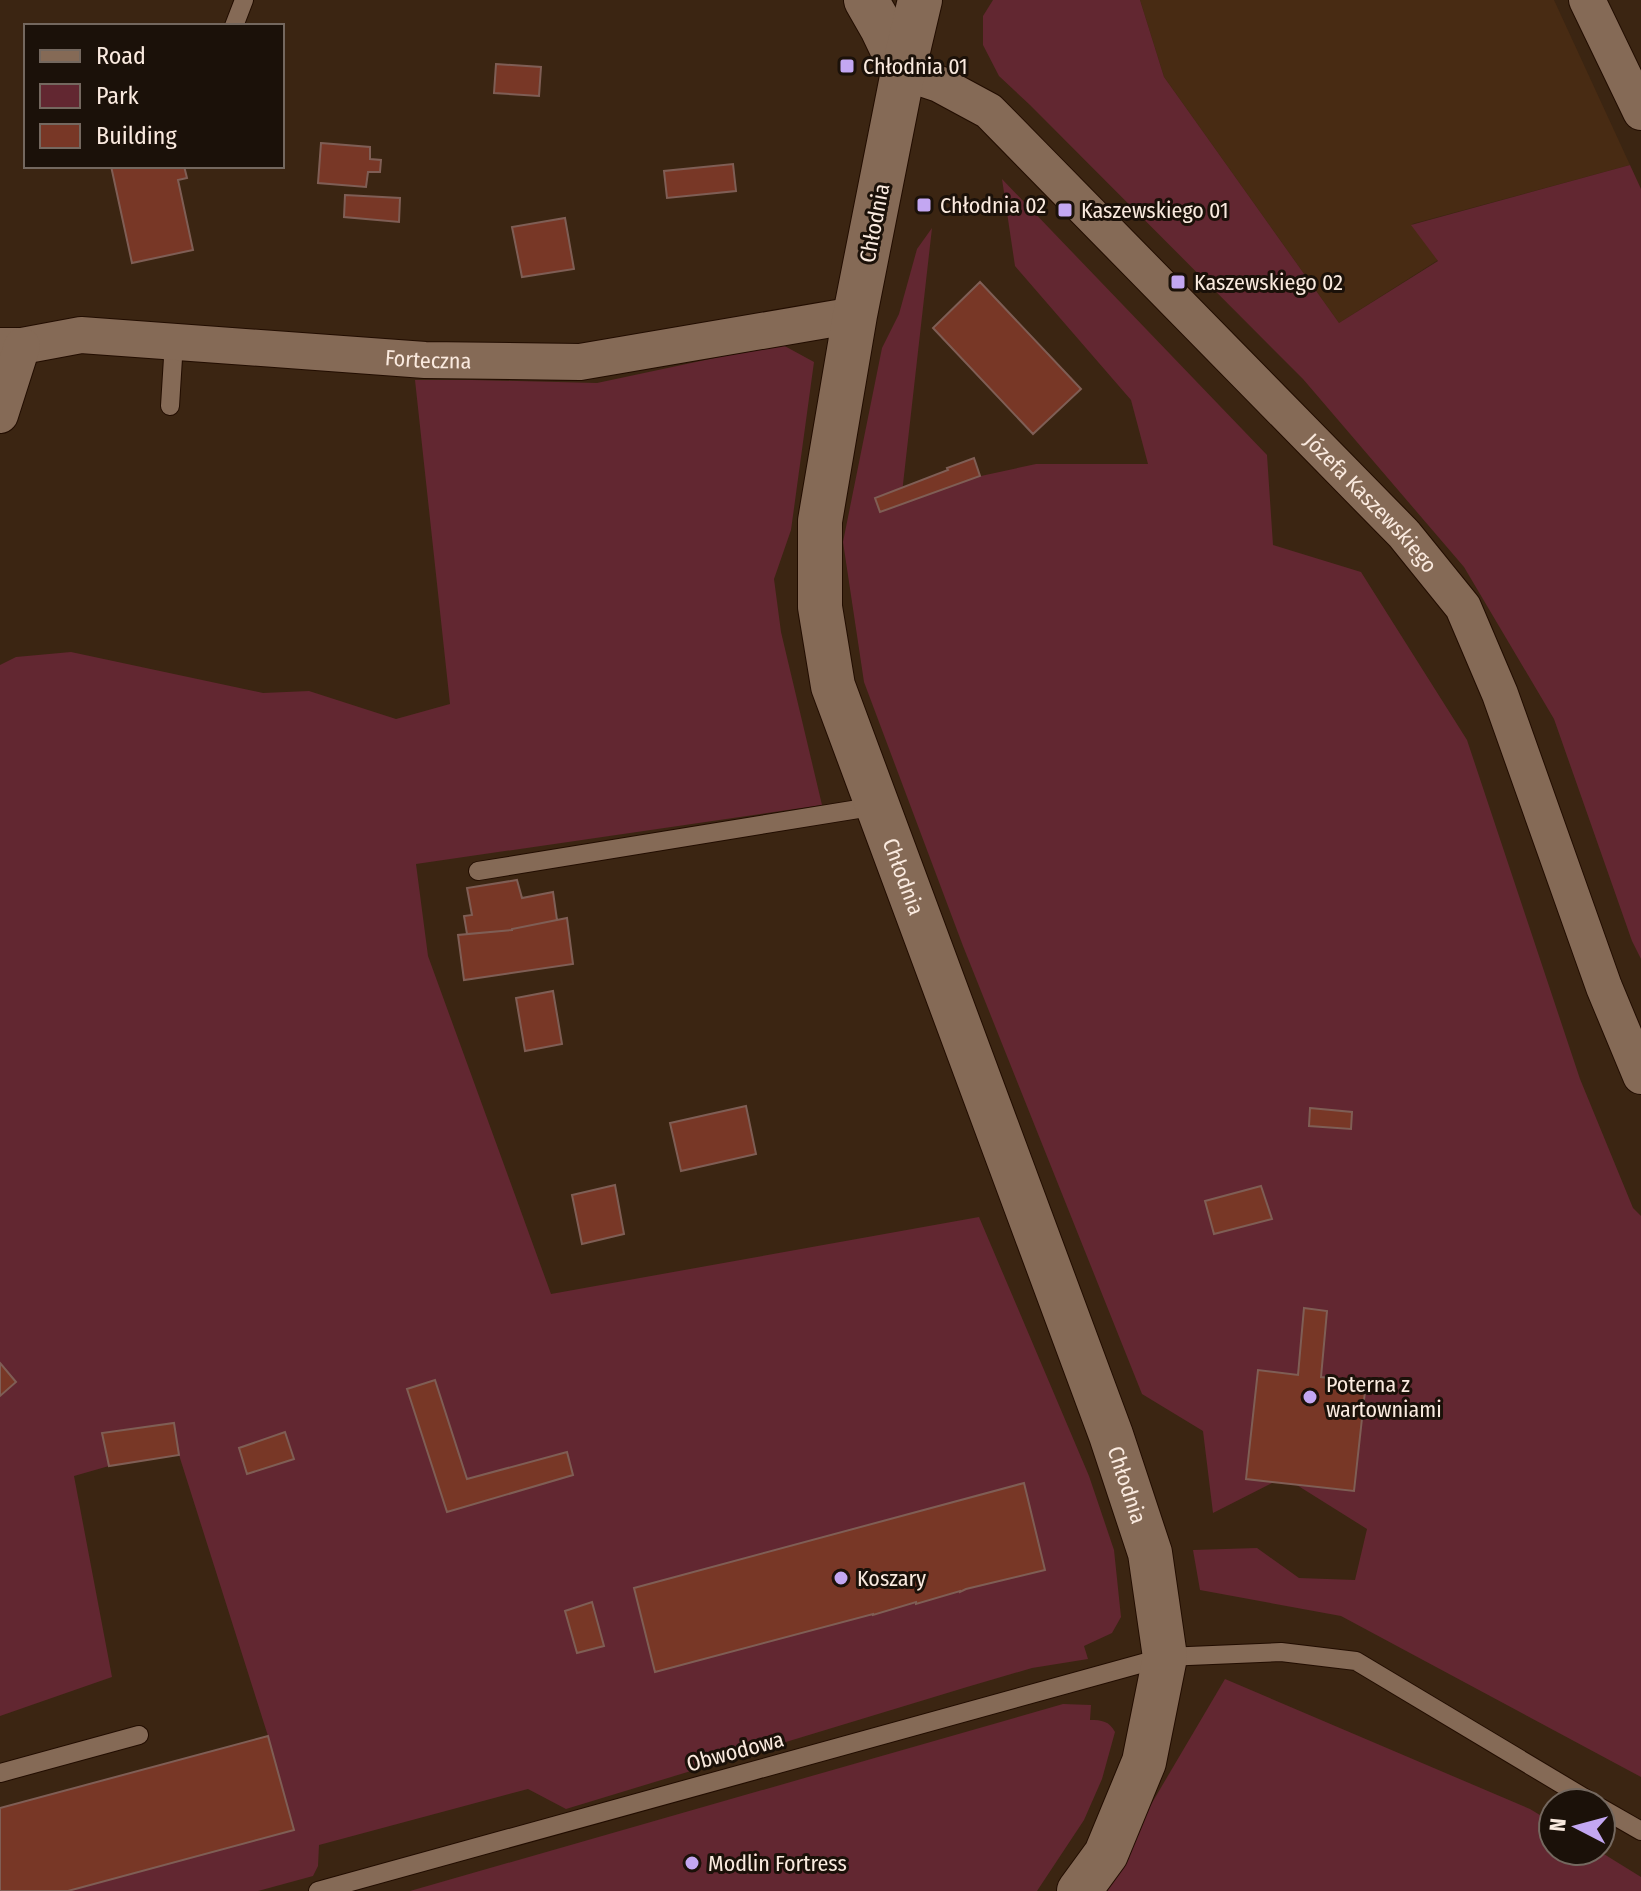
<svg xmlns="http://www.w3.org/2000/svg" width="1641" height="1891" viewBox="0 0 1641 1891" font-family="'Fira Sans Condensed',sans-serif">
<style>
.built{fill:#482b13}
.green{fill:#622731;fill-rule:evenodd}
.building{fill:#783726;stroke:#7f5e55;stroke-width:2}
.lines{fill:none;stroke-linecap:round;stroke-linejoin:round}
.lane-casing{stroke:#220d00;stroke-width:20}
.street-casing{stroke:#220d00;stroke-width:38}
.secondary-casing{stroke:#220d00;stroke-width:46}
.lane{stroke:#856a56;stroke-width:18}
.street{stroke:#856a56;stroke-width:36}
.secondary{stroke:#856a56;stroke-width:44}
.poi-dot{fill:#c3a7f2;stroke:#1b1109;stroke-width:3}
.labels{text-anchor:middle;stroke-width:6;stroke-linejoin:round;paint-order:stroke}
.poi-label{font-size:22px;fill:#faeadf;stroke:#1b1109;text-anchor:start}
.street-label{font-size:22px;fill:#faeadf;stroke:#1b1109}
</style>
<rect width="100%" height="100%" fill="#3b2512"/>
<path class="built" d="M1140,0h414l76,165 -218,59 26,36 -99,63 -175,-246z"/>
<path class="green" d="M993,0h147l24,77 175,246 99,-62 -27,-36 219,-60 11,24v770l-9,-18 -78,-222 -90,-152 -161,-188 -273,-274 -31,-29 -16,-31v-29z
M1002,179l265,276 6,90 88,27 106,168 113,339 53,129 8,8v561l-300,-161 -141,-26 -7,-40 64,-2 42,30 56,2 12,-51 -83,-52 -71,36 -10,-82 -61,-37 -179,-448 -99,-264 -21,-140 39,-194 17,-34 18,-65 15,-21 -30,265 134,-29h112l-17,-64 -116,-134z
M781,344l33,18 -23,168 -17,49 7,53 41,173 -406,59 12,92 123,338 428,-77 110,259 25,74 7,67 -9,16 -28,13 4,13 -56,9 -65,19 -401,122 -38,-20 -209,56 -1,21 -5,10 -55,15h-190l225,-62 -25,-93 -89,-281 -5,-32 -72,10 7,33 -35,10 38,201 -112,39v-1051l16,-8 55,-5 192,41 46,-2 87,28 54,-15 -35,-324h58l124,3zM285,1433l9,25 -47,16 -8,-26z
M1225,1679l305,130 23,14v28h46l42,26v14h-541z
M1063,1704l28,1 -1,15c12,0 19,1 25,12l-13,47 -18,41 -47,71h-627z"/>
<path class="building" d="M496,64l45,3 -2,29 -45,-3z
M321,143l49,4v12l11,1 -1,12h-12l-2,15 -48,-4z
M733,164l3,27 -69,7 -3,-27z
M111,166h73l3,12 -9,2 15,70 -61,13z
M345,195l55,3 -1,24 -55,-5z
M565,218l9,51 -52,8 -10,-50z
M980,282l101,107 -48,45 -100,-106z
M974,458l6,18 -100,36 -5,-14 73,-28 -1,-2z
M517,880l5,18 31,-6 4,28 -45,9v1l-45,4 -3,-18 8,-1 -5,-27z
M567,918l6,46 -109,16 -6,-45 54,-5v-1z
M553,991l9,53 -37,7 -9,-53z
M746,1106l10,48 -75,17 -11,-48z
M1310,1108l42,4 -1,17 -42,-3z
M615,1185l9,49 -42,10 -10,-49z
M1261,1186l11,33 -58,15 -9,-33z
M1304,1308l23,3 -6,66 45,5 -12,109 -108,-12 12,-109 40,5z
M0,1363l16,19 -16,14z
M435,1380l32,99 100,-27 6,23 -126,37 -40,-123z
M174,1423l5,32 -70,11 -7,-33z
M285,1432l9,27 -47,15 -8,-26z
M1024,1483l21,87 -79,19 -6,3v-1l-44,13v-2l-43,13v-1l-218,58 -21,-84z
M592,1602l12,44 -27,7 -12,-42z
M268,1736l26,94 -226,61h-68v-83z"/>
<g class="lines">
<defs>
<path id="lane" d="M234,26l10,-26
M170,406l4,-64
M478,871l399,-65
M0,1773l139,-38
M1601,1808l40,23
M318,1891l847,-234 116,-5 75,9 237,142"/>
<g id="street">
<path d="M1587,0l54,112"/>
<path id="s1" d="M903,72l36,12 50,27 415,423 59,73 37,87 104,293 37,89"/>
<path id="s2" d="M0,346h22l59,-11 344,25 155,2 275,-47"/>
<path d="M0,415l22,-69"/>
</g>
<g id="secondary">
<path d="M866,0l16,28 21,44"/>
<path id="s3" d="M920,0l-17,72 -48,243 -35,206v86l13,79 278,749 39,118 15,104 -21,105 -38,92 -27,37"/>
</g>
</defs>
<use href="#lane" class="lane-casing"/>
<use href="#street" class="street-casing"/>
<use href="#secondary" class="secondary-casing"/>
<use href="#lane" class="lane"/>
<use href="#street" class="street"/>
<use href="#secondary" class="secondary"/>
</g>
<g class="poi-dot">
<rect x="839" y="58" width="16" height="16" rx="4"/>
<rect x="916" y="197" width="16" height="16" rx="4"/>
<rect x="1057" y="202" width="16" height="16" rx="4"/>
<rect x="1170" y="274" width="16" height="16" rx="4"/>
<circle cx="1310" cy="1397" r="8"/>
<circle cx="841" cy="1578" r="8"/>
<circle cx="692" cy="1863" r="8"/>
</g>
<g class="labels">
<g class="poi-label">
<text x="863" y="74">Chłodnia 01</text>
<text x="940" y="213">Chłodnia 02</text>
<text x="1081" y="218">Kaszewskiego 01</text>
<text x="1194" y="290">Kaszewskiego 02</text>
<text x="1326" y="1392">Poterna z<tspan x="1326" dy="25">wartowniami</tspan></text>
<text x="857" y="1586">Koszary</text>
<text x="708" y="1871">Modlin Fortress</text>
</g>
<g class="street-label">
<text transform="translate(874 223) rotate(-79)" y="8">Chłodnia</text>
<text dy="8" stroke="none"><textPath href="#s2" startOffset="430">Forteczna</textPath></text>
<text dy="8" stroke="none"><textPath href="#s1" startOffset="642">Józefa Kaszewskiego</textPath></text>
<text dy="8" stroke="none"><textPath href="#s3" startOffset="900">Chłodnia</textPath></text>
<text dy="8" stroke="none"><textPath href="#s3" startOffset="1548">Chłodnia</textPath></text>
<text transform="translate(735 1751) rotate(-15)" y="8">Obwodowa</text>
</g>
</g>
<rect x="24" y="24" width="260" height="144" fill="#1b1109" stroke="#74685f" stroke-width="2"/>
<rect x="40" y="50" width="40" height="12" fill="#856a56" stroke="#74685f" stroke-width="2"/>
<text x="96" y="64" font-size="24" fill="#faeadf">Road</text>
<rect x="40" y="84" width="40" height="24" fill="#622731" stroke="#74685f" stroke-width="2"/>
<text x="96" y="104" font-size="24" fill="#faeadf">Park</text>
<rect x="40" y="124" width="40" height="24" fill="#783726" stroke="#74685f" stroke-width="2"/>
<text x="96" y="144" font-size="24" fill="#faeadf">Building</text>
<g transform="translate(1577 1827) rotate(276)"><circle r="38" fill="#1b1109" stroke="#74685f" stroke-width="2"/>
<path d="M0-6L14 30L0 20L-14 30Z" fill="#c3a7f2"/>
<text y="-12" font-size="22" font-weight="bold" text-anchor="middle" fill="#faeadf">N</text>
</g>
</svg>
